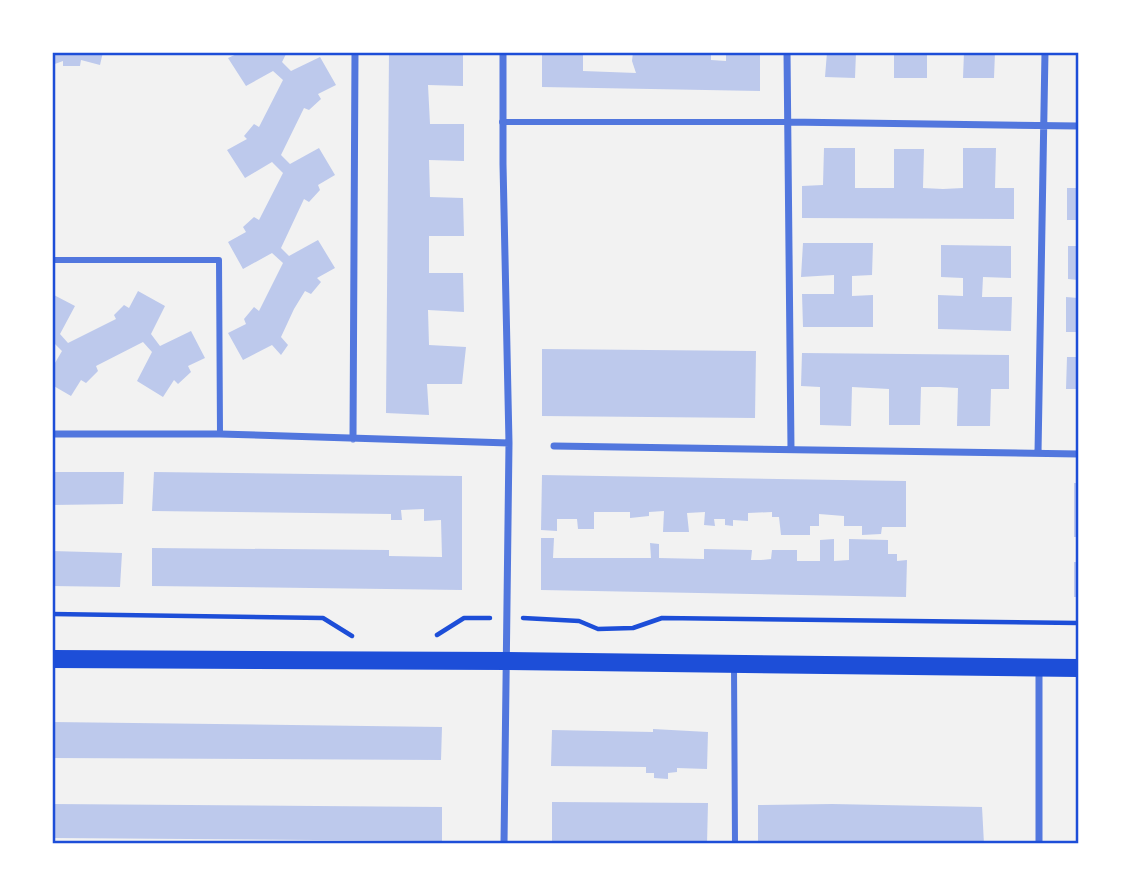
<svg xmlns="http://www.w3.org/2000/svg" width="1131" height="896" viewBox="0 0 1131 896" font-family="Overpass,sans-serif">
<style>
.building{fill:#bdc9ec}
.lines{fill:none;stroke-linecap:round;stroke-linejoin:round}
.path{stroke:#1d4ed8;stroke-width:4.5}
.pedestrian{stroke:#5277de;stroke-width:6}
.minor{stroke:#5277de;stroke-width:7}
.primary{stroke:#1d4ed8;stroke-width:18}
.neatline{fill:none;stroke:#1d4ed8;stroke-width:2.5}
</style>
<rect width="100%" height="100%" fill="#f2f2f2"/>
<path class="building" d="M52,52h51l-3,13 -19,-5 -1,6h-17v-5l-11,4z
M241,52h46l-5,10 9,9 29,-14 16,28 -18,9 3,5 -12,11 -5,-2 -23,47 9,9 29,-16 16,27 -17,10 2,5 -11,12 -5,-3 -23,49 8,8 29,-16 17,28 -18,10 4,4 -10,12 -6,-3 -11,18 -13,28 7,8 -7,10 -9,-10 -29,15 -15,-27 18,-9 -2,-5 10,-12 5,4 24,-48 -11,-10 -29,16 -15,-27 18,-10 -3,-5 11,-10 5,3 24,-47 -11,-11 -27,16 -18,-28 20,-11 -3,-3 10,-12 5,3 24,-47 -10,-9 -27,15 -18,-28z
M389,52h74v34l-35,-1 2,39h34v37l-35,-1 1,37 33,1 1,38h-35v37h34l1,39 -36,-2 1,35 37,2 -4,37h-35l2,31 -43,-2z
M542,52h41v19l53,2 -4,-12 1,-9h78v8l15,1v-9h34v39l-218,-4z
M827,52h29l-1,26 -30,-1z
M894,52h33v26h-33z
M964,52h31l-1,26h-31z
M824,148h31v40h39v-39h30l-1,39 20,1 20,-1v-40h33l-1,40h19v31l-212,-1v-32l21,-1z
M1067,188h11v32h-11z
M803,243h70l-1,32 -20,1v20l21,-1v32h-70l-1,-33h32v-19l-33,2z
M941,245l70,1v32l-28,-1 -1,20h30l-1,34 -73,-2v-34l25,1v-18l-22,-1z
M1068,246h10v34l-10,-1z
M138,291l27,15 -14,28 9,12 31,-15 14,27 -17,8 3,6 -13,12 -4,-4 -11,17 -26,-16 15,-29 -9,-10 -47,24 2,5 -12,12 -5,-3 -10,16 -19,-11v-17l10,-17 -10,-10v-47l23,12 -15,28 8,9 48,-24 -2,-4 10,-10 5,3z
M1066,297l12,1v34h-12z
M542,349l214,2 -1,67 -213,-2z
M802,353l207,2v34h-18l-1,37h-33l1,-38 -18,-1h-19l-1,38h-31v-36l-37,-2 -1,39 -31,-1v-38l-19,-1z
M1067,357h11v32h-12z
M52,472h72l-1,32 -71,1z
M154,472l308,4v114l-310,-4v-38l237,2v6l53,1 -1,-37 -17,1v-12l-23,1 1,10h-11v-6l-239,-3z
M542,475l364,6v46h-24l-1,7 -19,1v-9h-18v-10l-25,-2v12h-9v9h-29l-2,-18h-7v-5l-24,1v8l-15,-1v6l-8,-1v-6h-11l1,7 -11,-1 1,-13 -18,1 2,19h-26l1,-21 -15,1v4l-19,2v-6h-36v17h-16l-1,-10h-20v12l-16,-1z
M1074,483h4v54h-4z
M541,538h13l-1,20h98l-1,-15 9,1v14l45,1v-10l48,1 -1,10h10l10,-1 1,-9h25v11h23v-21l14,-1v22l15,-1v-21l39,1v14h9v7l10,-1 -1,37 -365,-7z
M52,551l70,2 -2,34 -68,-1z
M1074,562h4v35h-4z
M52,722l390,5 -1,33 -389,-2z
M653,729l55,3 -1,37 -30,-1v4l-9,1v6l-14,-1v-5h-8v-6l-95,-1 1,-36 101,2z
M552,802l156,1 -1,41h-155z
M52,804l390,3v34l-390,-3z
M832,804l150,3 2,37h-226v-39z"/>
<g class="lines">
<path class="path" d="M52,614l271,4 29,18
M523,618l56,3 19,8 35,-1 29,-10 416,5
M437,635l27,-17h26"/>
<path class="pedestrian" d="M502,122h285
M52,260h167l1,174
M734,666l1,178"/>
<path class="minor" d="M503,52v112l6,279 -5,401
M787,52l4,397
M787,122l291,4
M52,434h168l289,9
M353,439l2,-387
M554,446l524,8
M1038,453l7,-401
M1039,844v-175"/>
<path class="primary" d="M52,659l455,2 571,7"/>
</g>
<rect width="1131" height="896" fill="none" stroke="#ffffff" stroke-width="108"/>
<rect x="54" y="54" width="1023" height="788" class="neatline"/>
</svg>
